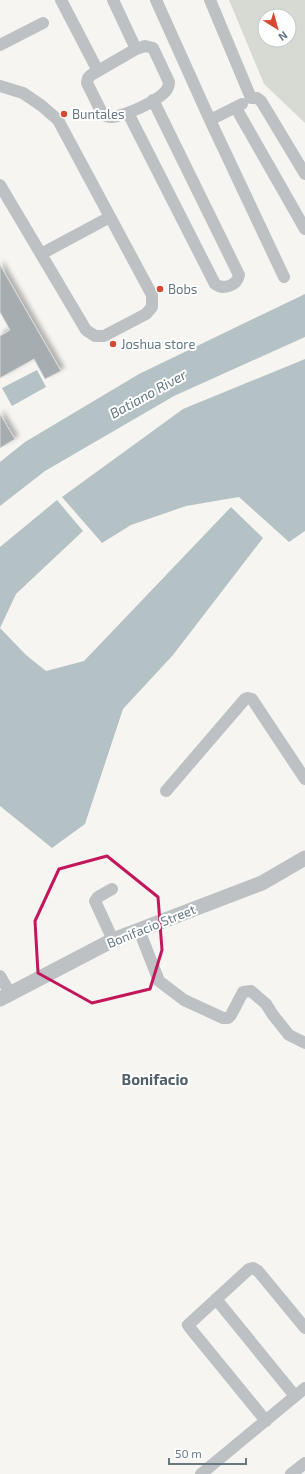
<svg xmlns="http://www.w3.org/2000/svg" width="305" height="1474" viewBox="0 0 305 1474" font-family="'Exo 2',sans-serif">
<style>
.green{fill:#d6dad2;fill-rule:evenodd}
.water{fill:#b5c2c5}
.building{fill:#a5adb1;stroke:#d7d7d5;filter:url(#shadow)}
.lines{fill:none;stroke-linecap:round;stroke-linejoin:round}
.minor{stroke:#bdc1c4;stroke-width:12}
.tertiary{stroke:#bdc1c4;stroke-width:15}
.marked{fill:none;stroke:#c2185b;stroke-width:3;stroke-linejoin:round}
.poi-dot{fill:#d64932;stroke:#fff;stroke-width:1.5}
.labels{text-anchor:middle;stroke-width:4;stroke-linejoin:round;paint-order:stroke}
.poi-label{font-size:13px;fill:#677881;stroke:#fff;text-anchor:start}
.street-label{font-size:13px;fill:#677881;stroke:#fff}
.water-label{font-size:14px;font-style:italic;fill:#63797e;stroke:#fff}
.quarter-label{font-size:15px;font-weight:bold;fill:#546067;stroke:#fff}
</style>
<defs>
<filter id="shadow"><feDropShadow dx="3.5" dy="-3.5" stdDeviation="2" flood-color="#0004"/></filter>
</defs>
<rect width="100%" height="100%" fill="#f6f5f2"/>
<path class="green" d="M229,0h76v123l-41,-39zM265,16h24v24h-24z"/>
<path class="water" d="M305,294v43l-131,59 -129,75 -45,35v-44l25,-20 114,-68z
M305,359v172l-16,11 -50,-45 -53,9 -55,19 -29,18 -40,-46 121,-88z
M37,370l9,17 -34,19 -10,-18z
M57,500l26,31 -67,63 -16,34 26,27 20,16 38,-10 147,-154 32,31 -90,117 -50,54 -38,115 -33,24 -52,-42v-259z"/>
<path class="building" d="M0,265l61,106 -16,8 -11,-20 -34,19v-42l10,-6 -10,-18z
M0,414l15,25 -15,9z"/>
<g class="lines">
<path class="minor" d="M61,0l37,71
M113,0l23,49
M156,0l54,120 74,157
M210,0l41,98h6l4,3 44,73
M0,45l43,-22
M145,46l8,2 16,34c0,3 -1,6 -3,9 -10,11 -39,24 -54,26 -3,0 -6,-1 -9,-2l-16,-32 1,-5 3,-3 45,-26z
M0,86l23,7 19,13 16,14 94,175v12l-6,7 -42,22h-9l-9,-6 -86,-145
M236,108l69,121
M128,113l87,171c8,6 22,2 24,-9l-86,-175
M210,120l32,-16
M41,254l69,-37
M166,791l79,-92 3,-1 4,1 53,80
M112,889l-14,8 -3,4 18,39
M139,930l20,51 25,19 39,18h5l3,-3 12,-23 8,-1 15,13 7,11 16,20 16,8
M0,976l10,17
M216,1299l79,97
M266,1421l-76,-93 -2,-3 61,-56 4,-1 5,3 47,57
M201,1474l104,-86
M291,1474l14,-11"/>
<path class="tertiary" d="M0,999l113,-59 149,-57 43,-25"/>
</g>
<path class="marked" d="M107,856l51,41 4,53 -12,39 -58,14 -54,-30 -3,-52 24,-52z"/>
<g class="poi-dot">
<circle cx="64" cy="114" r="4"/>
<circle cx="160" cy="289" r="4"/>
<circle cx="113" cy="344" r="4"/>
</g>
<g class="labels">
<g class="poi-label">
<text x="72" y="119">Buntales</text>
<text x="168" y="294">Bobs</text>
<text x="121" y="349">Joshua store</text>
</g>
<g class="street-label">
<text transform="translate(151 926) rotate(-22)" y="5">Bonifacio Street</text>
</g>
<g class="water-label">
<text transform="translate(148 394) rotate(-29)" y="5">Batiano River</text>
</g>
<g class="quarter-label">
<text x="155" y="1085">Bonifacio</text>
</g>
</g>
<g transform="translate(277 28) rotate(143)"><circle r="19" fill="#ffffff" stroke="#c2c9cd"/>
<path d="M0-3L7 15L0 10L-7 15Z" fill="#d64932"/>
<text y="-6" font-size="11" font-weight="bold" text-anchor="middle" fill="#677881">N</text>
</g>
<path d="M169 1458v6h77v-6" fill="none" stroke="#677881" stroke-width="2"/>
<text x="175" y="1458" font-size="12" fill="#677881" stroke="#ffffff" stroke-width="3" paint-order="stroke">50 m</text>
</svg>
